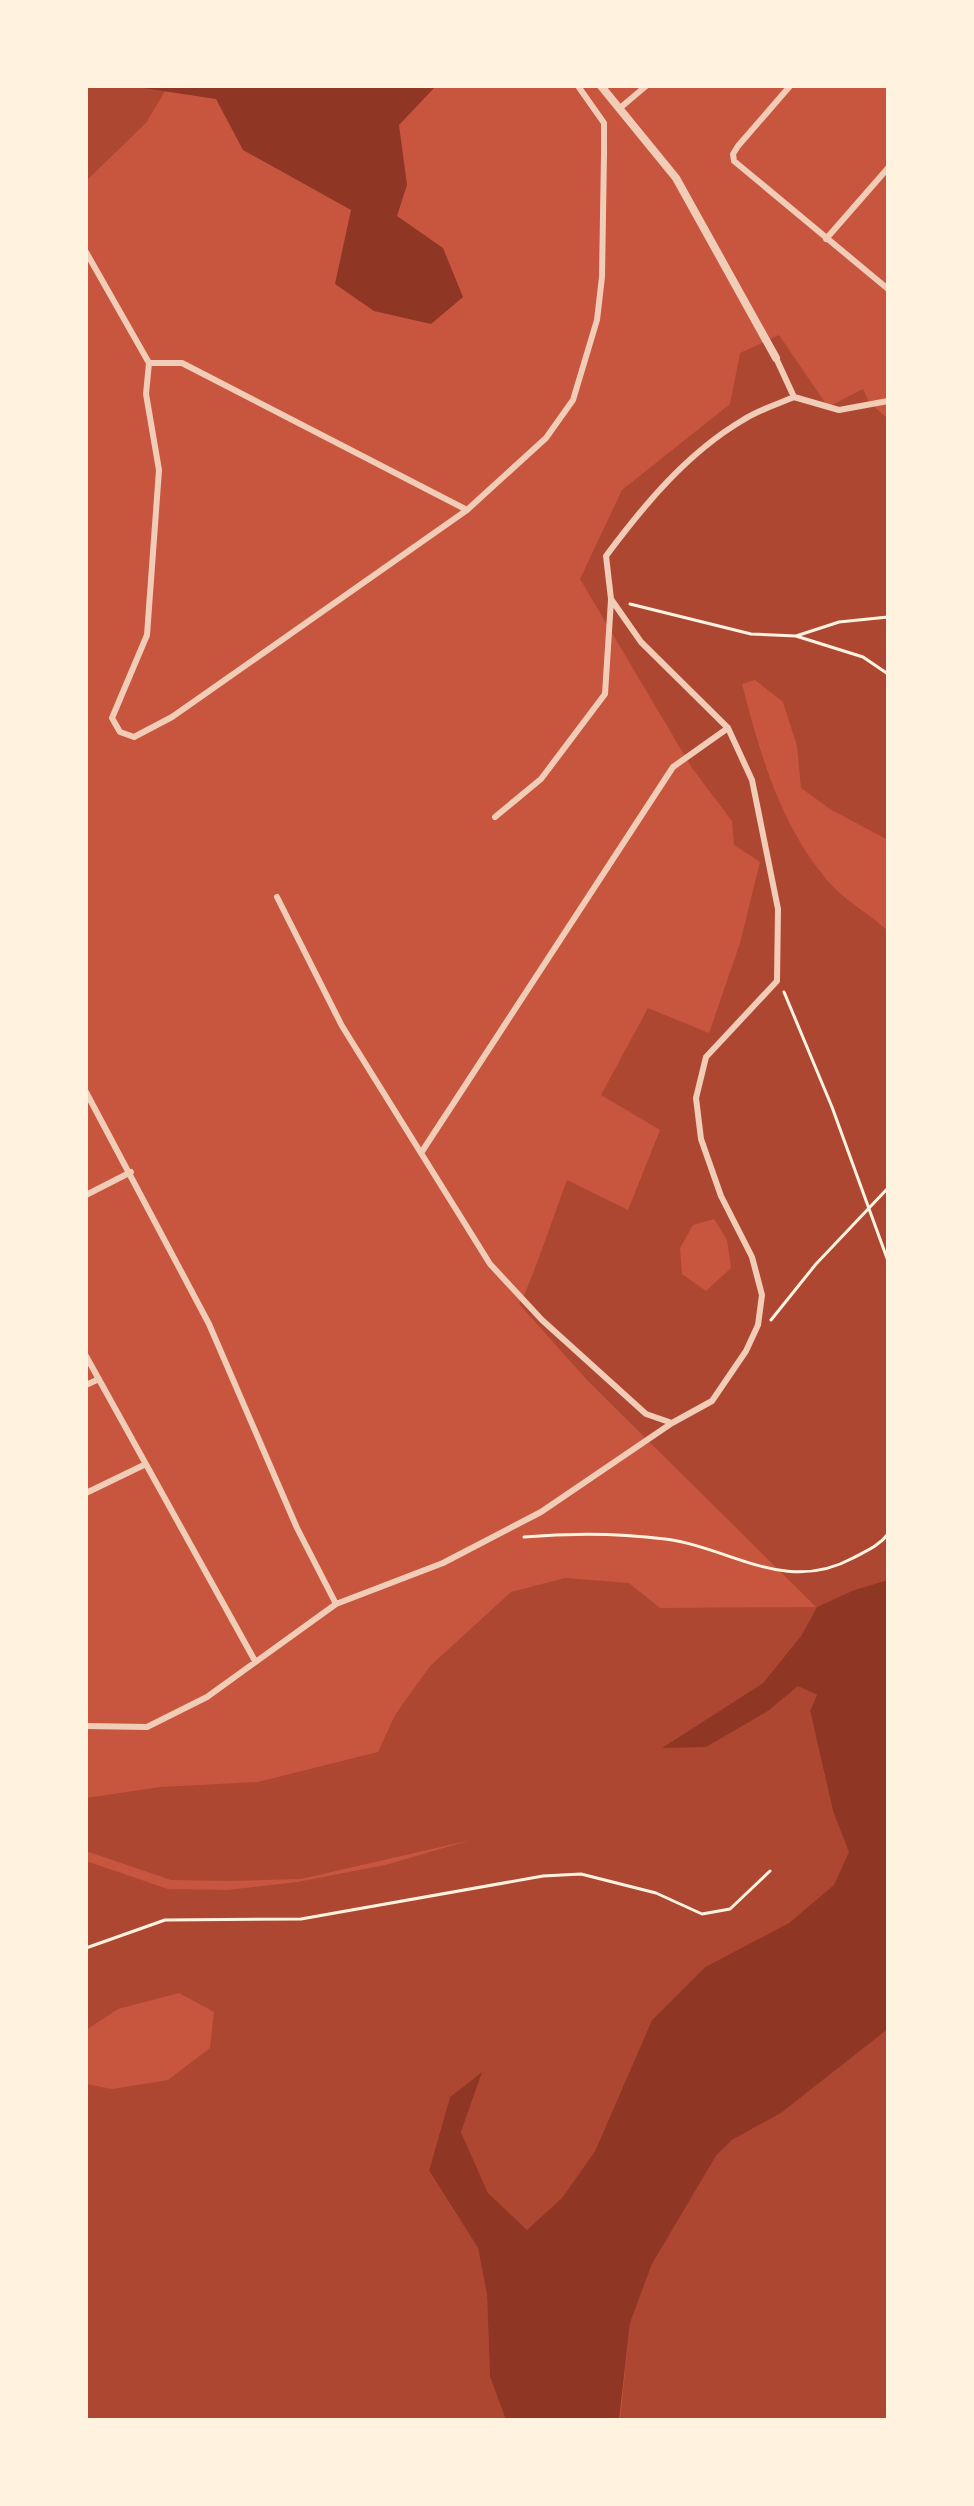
<svg xmlns="http://www.w3.org/2000/svg" width="974" height="2506" viewBox="0 0 974 2506" font-family="'Open Sans',sans-serif">
<style>
.green{fill:#ae4732;fill-rule:evenodd}
.water{fill:#8f3625}
.lines{fill:none;stroke-linecap:round;stroke-linejoin:round}
.path{stroke:#fff3e0;stroke-width:3}
.service{stroke:#f1ccb7;stroke-width:6}
.minor{stroke:#f1ccb7;stroke-width:8}
</style>
<rect width="100%" height="100%" fill="#c8553d"/>
<path class="green" d="M86,86h82l-22,37 -60,58z
M779,335l49,72 35,-18 6,13 19,17v421l-58,-31 -29,-21 -4,-42 -14,-44 -28,-22 -13,4c18,70 38,140 85,196 16,20 42,33 61,51v649l-34,10 -37,17 -16,29 -38,47 -99,64 104,-36 30,-26 20,11 -8,16 23,99 17,41 -15,33 -46,38 -84,44 -53,53 -57,131 -33,47 -35,33 -39,-38 -27,-61 20,-59 -31,24 -21,75 49,76 9,47 3,82 16,43h-420v-336l26,5 56,-9 42,-32 4,-36 -35,-19 -61,16 -32,21v-169l82,28 59,1 70,-8 88,-17 86,-25 -170,39 -71,2 -59,-1 -85,-29v-53l74,-11 98,-5 120,-30 17,-37 35,-49 81,-74 54,-14 64,5 31,25 156,-1 -229,-227 -68,-76c7,-6 41,-106 48,-124l61,30 32,-80 -59,-35 47,-87 61,25 31,-90 20,-81 -26,-17 -2,-24 -40,-53 -112,-189 42,-89 108,-86 10,-51zM714,1219l13,21 4,28 -25,23 -24,-17 -2,-26 13,-23z
M888,2029v391h-268l10,-97 22,-59 64,-108 16,-16 49,-27z"/>
<path class="water" d="M130,86h306l-37,39 8,60 -10,31 46,32 20,49 -32,27 -57,-13 -39,-27 16,-74 -108,-60 -27,-51z
M888,1580v449l-107,84 -49,27 -16,16 -64,108 -22,59 -11,97h-113l-16,-43 -3,-82 -9,-47 -49,-77 21,-74 32,-25 -21,60 27,61 39,37 35,-32 33,-47 57,-131 53,-53 84,-44 45,-38 15,-33 -16,-41 -23,-100 7,-16 -19,-9 -30,25 -62,36 -44,1 101,-65 38,-47 16,-29 37,-17z"/>
<g class="lines">
<path class="path" d="M630,604l121,30 45,2 43,-14 49,-5
M796,636l67,21 25,17
M784,992l48,115 56,154
M771,1320l45,-56 72,-76
M524,1537c47,-4 93,-4 141,2 65,8 120,56 188,19 13,-7 26,-12 35,-24
M86,1948l79,-28 136,-1 242,-43 38,-2 75,19 46,21 28,-5 40,-38"/>
<path class="service" d="M790,86l-52,60 -5,8 1,7 154,128
M620,108l26,-22
M826,239l62,-71
M86,252l63,111 -3,31 13,76 -12,165 -35,83 8,14 14,5 38,-20 295,-207 79,-72 27,-38 24,-80 5,-43 2,-123v-31l-26,-37
M149,363h33l285,147
M794,397l45,13 49,-9
M495,817l46,-38 64,-85 6,-94
M277,897l65,129 148,238 52,56 104,94 26,9
M86,1092l123,232 88,204 39,76
M421,1153l252,-386 55,-39
M86,1195l45,-23
M86,1356l169,305
M86,1385l13,-6
M86,1493l60,-29
M86,1726l61,1 60,-30 129,-93 107,-41 98,-51 131,-89 40,-22 34,-50 12,-26 4,-30 -10,-38 -31,-61 -20,-57 -5,-41 10,-41 71,-76 1,-72 -26,-129 -24,-52 -87,-86 -30,-43 -5,-43c38,-51 81,-103 137,-136 15,-10 35,-16 51,-23l-18,-39"/>
<path class="minor" d="M601,86l75,92 100,180"/>
</g>
<rect width="974" height="2506" fill="none" stroke="#fff3e0" stroke-width="176"/>
</svg>
